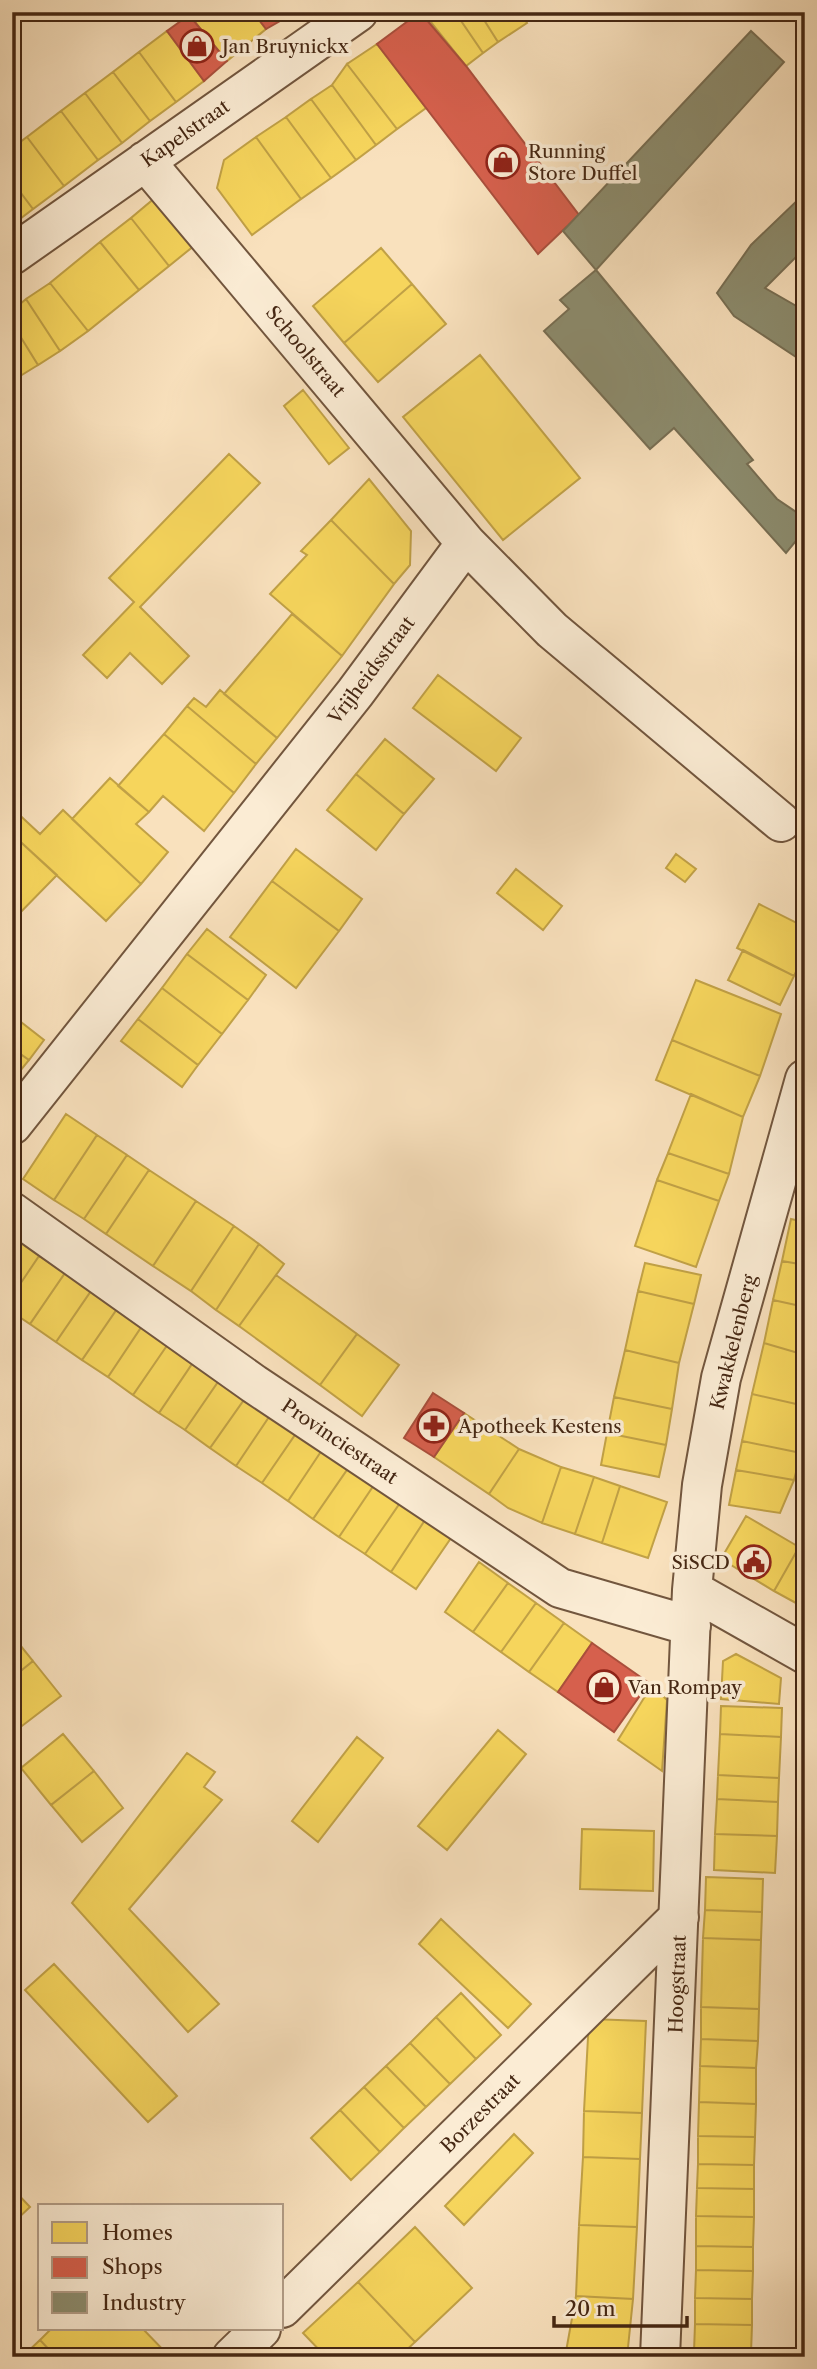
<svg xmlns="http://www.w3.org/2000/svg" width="817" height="2369" viewBox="0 0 817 2369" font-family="'Libre Caslon Text',serif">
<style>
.homes{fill:#f6d55c;stroke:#c1a146;stroke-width:2}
.shops{fill:#d6604d;stroke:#aa4f3c;stroke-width:2}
.industry{fill:#8c8c6e;stroke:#776e53;stroke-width:2}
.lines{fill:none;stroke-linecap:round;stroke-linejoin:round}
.minor-casing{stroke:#72563e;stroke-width:42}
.minor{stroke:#fbecd4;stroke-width:38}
.labels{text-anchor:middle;stroke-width:7;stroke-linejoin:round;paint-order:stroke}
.poi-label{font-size:19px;fill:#452713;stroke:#fbecd4;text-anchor:start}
.street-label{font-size:19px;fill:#452713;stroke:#fbecd4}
</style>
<rect width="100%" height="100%" fill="#f9e1bd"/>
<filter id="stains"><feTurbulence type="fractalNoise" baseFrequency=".00286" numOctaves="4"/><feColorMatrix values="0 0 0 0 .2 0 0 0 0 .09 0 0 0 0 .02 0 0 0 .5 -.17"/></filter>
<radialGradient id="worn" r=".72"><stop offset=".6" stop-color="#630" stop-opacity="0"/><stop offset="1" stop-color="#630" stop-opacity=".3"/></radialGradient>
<path class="homes" d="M192,12h61l13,17 -39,32 -38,-46z
M423,12h32l28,41 -17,13z
M455,12h24l19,30 -15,11z
M479,12h41l7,11 -29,19z
M167,31l37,50 -28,21 -37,-50z
M377,44l49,64 -29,21 -50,-65z
M139,52l37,50 -26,19 -37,-49z
M347,64l50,65 -21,16 -44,-60z
M113,72l37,49 -28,22 -37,-50z
M332,85l44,60 -20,15 -45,-61z
M85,93l37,50 -24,17 -37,-49z
M311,99l45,61 -25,18 -45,-61z
M61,111l37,49 -34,26 -37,-49z
M286,117l45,61 -30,21 -45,-62z
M27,137l37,49 -31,23 -21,-28v-33z
M256,137l45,62 -49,36 -35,-47 7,-28z
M12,181l21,28 -21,16z
M156,197l39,48 -26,21 -38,-48z
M131,218l38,48 -30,24 -39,-48z
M100,242l39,48 -51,41 -38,-48z
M381,248l31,36 -68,59 -31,-37z
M50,283l38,48 -28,20 -34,-52z
M412,284l34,40 -68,58 -34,-39z
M26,299l34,52 -22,14 -26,-42v-12z
M12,323l26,42 -26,16z
M480,355l100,123 -77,62 -100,-123z
M303,390l46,58 -20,16 -45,-58z
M229,454l31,29 -120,124 49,49 -27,28 -32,-31 -23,25 -24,-23 51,-53 -25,-24z
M369,479l42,52 -1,34 -16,19 -63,-64z
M331,520l63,64 -52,72 -72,-62 37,-39 -6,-4z
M292,614l50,42 -65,82 -53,-44z
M438,675l83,63 -25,33 -83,-63z
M220,690l57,48 -21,26 -69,-58 7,-8 12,9z
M187,706l69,58 -22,29 -70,-59z
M164,734l70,59 -30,38 -41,-35 -14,16 -31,-26z
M385,739l49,40 -30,35 -48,-40z
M356,774l48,40 -28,36 -49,-40z
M110,778l39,34 -13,12 32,28 -27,32 -69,-65z
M12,808l28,26 23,-24 78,74 -35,37 -94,-87z
M12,834l45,41 -45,46z
M296,849l66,50 -23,32 -67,-50z
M676,854l20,15 -11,13 -19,-14z
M516,869l46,37 -19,24 -46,-37z
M272,881l67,50 -43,57 -66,-51z
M759,904l46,23v26l-11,23 -57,-28z
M207,929l59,46 -18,25 -61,-46z
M743,950l51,26 -14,29 -52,-25z
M187,954l61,46 -26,34 -60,-46z
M696,980l85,34 -21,62 -88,-36z
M162,988l60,46 -24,31 -60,-46z
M12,1015l32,25 -15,20 -17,-12z
M138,1019l60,46 -16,22 -61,-46z
M672,1040l88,36 -17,41 -87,-37z
M12,1048l17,12 -17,21z
M691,1094l52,23 -14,57 -61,-21z
M66,1114l31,21 -43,65 -31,-21z
M97,1135l30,20 -43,64 -30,-19z
M668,1153l61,21 -10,27 -62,-21z
M127,1155l22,15 -43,64 -22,-15z
M149,1170l47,31 -43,65 -47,-32z
M657,1180l62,21 -23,66 -61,-21z
M196,1201l38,25 -43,65 -38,-25z
M791,1219l14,3v43l-23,-4z
M234,1226l25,18 -43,66 -25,-19z
M14,1238l25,18 -27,40v-56z
M259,1244l25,20 -45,62 -23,-16z
M39,1256l26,17 -35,51 -18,-12v-16z
M782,1261l23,4v42l-32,-7z
M645,1263l56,12 -7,29 -56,-13z
M65,1273l26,18 -35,51 -26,-18z
M276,1275l81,59 -37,51 -81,-59z
M91,1291l26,18 -35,51 -26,-18z
M638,1291l56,13 -15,59 -54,-13z
M773,1300l32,7v48l-41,-12z
M117,1309l25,17 -34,51 -26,-17z
M142,1326l26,18 -35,51 -25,-18z
M357,1334l42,31 -37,51 -42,-31z
M764,1343l41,12v51l-53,-12z
M168,1344l26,17 -35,52 -26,-18z
M625,1350l54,13 -7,46 -58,-12z
M194,1361l26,18 -35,51 -26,-17z
M220,1379l26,18 -36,51 -25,-18z
M752,1394l53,12 -4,47 -59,-12z
M246,1397l25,17 -35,52 -26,-18z
M614,1397l58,12 -6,36 -59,-12z
M464,1413l55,36 -30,45 -55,-37z
M271,1414l26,18 -35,51 -26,-17z
M297,1432l25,18 -34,51 -26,-18z
M607,1433l59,12 -7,32 -58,-12z
M742,1441l59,12 -7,27 -58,-10z
M519,1449l42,18 -19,56 -34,-15 -19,-14z
M322,1450l27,17 -36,52 -25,-18z
M349,1467l25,18 -35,52 -26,-18z
M561,1467l33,10 -19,57 -33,-11z
M736,1470l58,10 -14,33 -51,-8z
M594,1477l26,9 -18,57 -27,-9z
M374,1485l26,18 -35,51 -26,-17z
M620,1486l47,16 -19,56 -46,-15z
M400,1503l25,17 -34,52 -26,-18z
M746,1516l53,31 -25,44 -53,-32z
M425,1520l26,18 -35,51 -25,-17z
M799,1547l6,3v58l-31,-17z
M479,1562l29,21 -35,49 -28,-20z
M508,1583l28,20 -35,49 -28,-20z
M536,1603l28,20 -35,49 -28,-20z
M564,1623l28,20 -34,49 -29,-20z
M12,1635l21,26 -21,17z
M736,1654l45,24 -2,26 -58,-5 2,-38z
M33,1661l28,35 -43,33 -6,-7v-44z
M652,1685l15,15 -5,71 -44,-31z
M721,1706l61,2 -1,29 -61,-3z
M498,1730l28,24 -79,96 -29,-24z
M63,1734l31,37 -43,34 -30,-37z
M720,1734l61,3 -2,41 -61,-3z
M357,1737l26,21 -65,84 -26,-21z
M187,1753l28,19 -11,15 18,13 -93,109 90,95 -31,28 -116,-129z
M94,1771l29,37 -41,34 -31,-37z
M718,1775l61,3 -1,24 -61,-3z
M717,1799l61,3 -1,34 -62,-2z
M582,1829l72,2 -1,60 -73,-2z
M715,1834l62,2 -2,37 -61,-3z
M706,1877l57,2 -1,33 -57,-2z
M705,1910l57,2 -1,28 -58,-2z
M441,1919l90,85 -23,24 -89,-84z
M703,1938l58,2 -2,69 -58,-2z
M54,1964l123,132 -29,26 -123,-132z
M461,1993l40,42 -25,24 -40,-42z
M701,2007l58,2 -1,32 -57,-2z
M436,2017l40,42 -26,25 -40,-41z
M589,2019l57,2 -4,92 -58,-2z
M701,2039l57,2 -2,27 -56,-2z
M410,2043l40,41 -24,23 -40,-41z
M386,2066l40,41 -22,21 -40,-41z
M700,2066l56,2v36l-57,-2z
M364,2087l40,41 -24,24 -40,-42z
M699,2102l57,2 -1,33 -57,-1z
M340,2110l40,42 -29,28 -40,-42z
M584,2111l58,2 -2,46 -57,-2z
M514,2134l19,19 -69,72 -19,-19z
M698,2136l57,1 -1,28 -56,-1z
M583,2157l57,2 -3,68 -58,-2z
M698,2164l56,1v24l-57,-1z
M12,2188l18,19 -18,17z
M697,2188l57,1v28l-58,-1z
M696,2216l58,1 -1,30 -57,-1z
M579,2225l58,2 -4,72 -57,-3z
M415,2227l57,61 -57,54 -57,-60z
M696,2246l57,1v24l-57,-1z
M696,2270l57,1 -1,28 -57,-1z
M358,2282l57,60 -16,15h-73l-23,-24z
M576,2296l57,3 -6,58h-62z
M695,2298l57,1v26l-57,-1z
M695,2324l57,1 -1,28 -57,-1z
M51,2329h92l27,28h-114l-16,-17z
M40,2340l16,17h-34z
M694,2352l57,1v4h-57z"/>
<path class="shops" d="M253,12h40l1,1 -28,16z
M420,12l46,54 113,149 -41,39 -161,-210z
M189,15l38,46 -23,20 -37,-50z
M433,1393l31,20 -30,44 -30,-19z
M592,1643l57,40 -35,49 -56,-40z"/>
<path class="industry" d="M751,31l33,31 -188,208 -33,-39z
M805,193v55l-40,40 40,23v52l-71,-47 -17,-23 34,-48z
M596,270l157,190 -6,4 30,35 28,19v12l-19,23 -112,-125 -24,21 -106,-118 25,-22 -9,-9z"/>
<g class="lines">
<defs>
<path id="minor" d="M145,161l321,382
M12,255l346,-243
M12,1125l343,-432 111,-150 86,87 229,192
M12,1212l242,172 306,204 131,38
M692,1590l113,64
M282,2308l397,-391
M232,2357l29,-28
M660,2357l32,-767 10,-105 19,-107 84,-299"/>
</defs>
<use href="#minor" class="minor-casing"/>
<use href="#minor" class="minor"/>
</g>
<defs>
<symbol id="shop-ring" viewBox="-11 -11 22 22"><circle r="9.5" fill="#fbecd4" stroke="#8f2418" stroke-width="1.5"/><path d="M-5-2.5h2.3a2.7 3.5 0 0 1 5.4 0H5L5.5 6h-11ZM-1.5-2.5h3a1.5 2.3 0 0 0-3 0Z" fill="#8f2418"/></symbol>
<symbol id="pharmacy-ring" viewBox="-11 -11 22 22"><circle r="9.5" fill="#fbecd4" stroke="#8f2418" stroke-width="1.5"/><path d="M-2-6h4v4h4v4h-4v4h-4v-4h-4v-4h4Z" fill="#8f2418"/></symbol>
<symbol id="civic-ring" viewBox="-11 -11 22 22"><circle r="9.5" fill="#fbecd4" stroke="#8f2418" stroke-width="1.5"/><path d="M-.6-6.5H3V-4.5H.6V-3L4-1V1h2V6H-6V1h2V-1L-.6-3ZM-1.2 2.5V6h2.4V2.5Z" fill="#8f2418"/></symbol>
</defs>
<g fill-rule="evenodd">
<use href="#shop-ring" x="178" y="27" width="38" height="38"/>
<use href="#shop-ring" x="484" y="143" width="38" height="38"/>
<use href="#pharmacy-ring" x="415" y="1407" width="38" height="38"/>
<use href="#civic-ring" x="735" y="1543" width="38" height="38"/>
<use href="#shop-ring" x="585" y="1668" width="38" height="38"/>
</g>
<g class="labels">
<g class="poi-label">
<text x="222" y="53">Jan Bruynickx</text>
<text x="528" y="158">Running<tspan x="528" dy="22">Store Duffel</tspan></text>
<text x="458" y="1433">Apotheek Kestens</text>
<text x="730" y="1569" text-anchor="end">SiSCD</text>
<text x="628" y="1694">Van Rompay</text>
</g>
<g class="street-label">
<text transform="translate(185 133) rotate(-35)" y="7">Kapelstraat</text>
<text transform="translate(306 351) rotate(50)" y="7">Schoolstraat</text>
<text transform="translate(371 670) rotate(-53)" y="7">Vrijheidsstraat</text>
<text transform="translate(733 1342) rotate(-76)" y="7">Kwakkelenberg</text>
<text transform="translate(340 1441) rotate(34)" y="7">Provinciestraat</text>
<text transform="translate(677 1984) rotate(-88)" y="7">Hoogstraat</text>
<text transform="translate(480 2113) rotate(-45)" y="7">Borzestraat</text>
</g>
</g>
<rect width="817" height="2369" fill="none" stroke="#f9e1bd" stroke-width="42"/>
<rect x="14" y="14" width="789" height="2341" fill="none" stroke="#452713" stroke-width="3.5"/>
<rect x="21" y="21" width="775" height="2327" fill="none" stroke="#452713" stroke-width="2"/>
<rect x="38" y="2204" width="245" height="126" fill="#fbecd4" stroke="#b29d87" stroke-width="2"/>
<rect x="52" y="2222" width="35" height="21" fill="#f6d55c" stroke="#b29d87" stroke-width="2"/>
<text x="102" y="2240" font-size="21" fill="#452713">Homes</text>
<rect x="52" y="2257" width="35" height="21" fill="#d6604d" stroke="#b29d87" stroke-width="2"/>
<text x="102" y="2274" font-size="21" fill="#452713">Shops</text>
<rect x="52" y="2292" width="35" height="21" fill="#8c8c6e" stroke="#b29d87" stroke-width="2"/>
<text x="102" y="2310" font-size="21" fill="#452713">Industry</text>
<path d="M554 2316v10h133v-10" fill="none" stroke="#452713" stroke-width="3.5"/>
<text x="565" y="2316" font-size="21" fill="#452713" stroke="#fbecd4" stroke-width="5" paint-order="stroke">20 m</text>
<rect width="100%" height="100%" filter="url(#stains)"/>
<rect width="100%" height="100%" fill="url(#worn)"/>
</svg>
